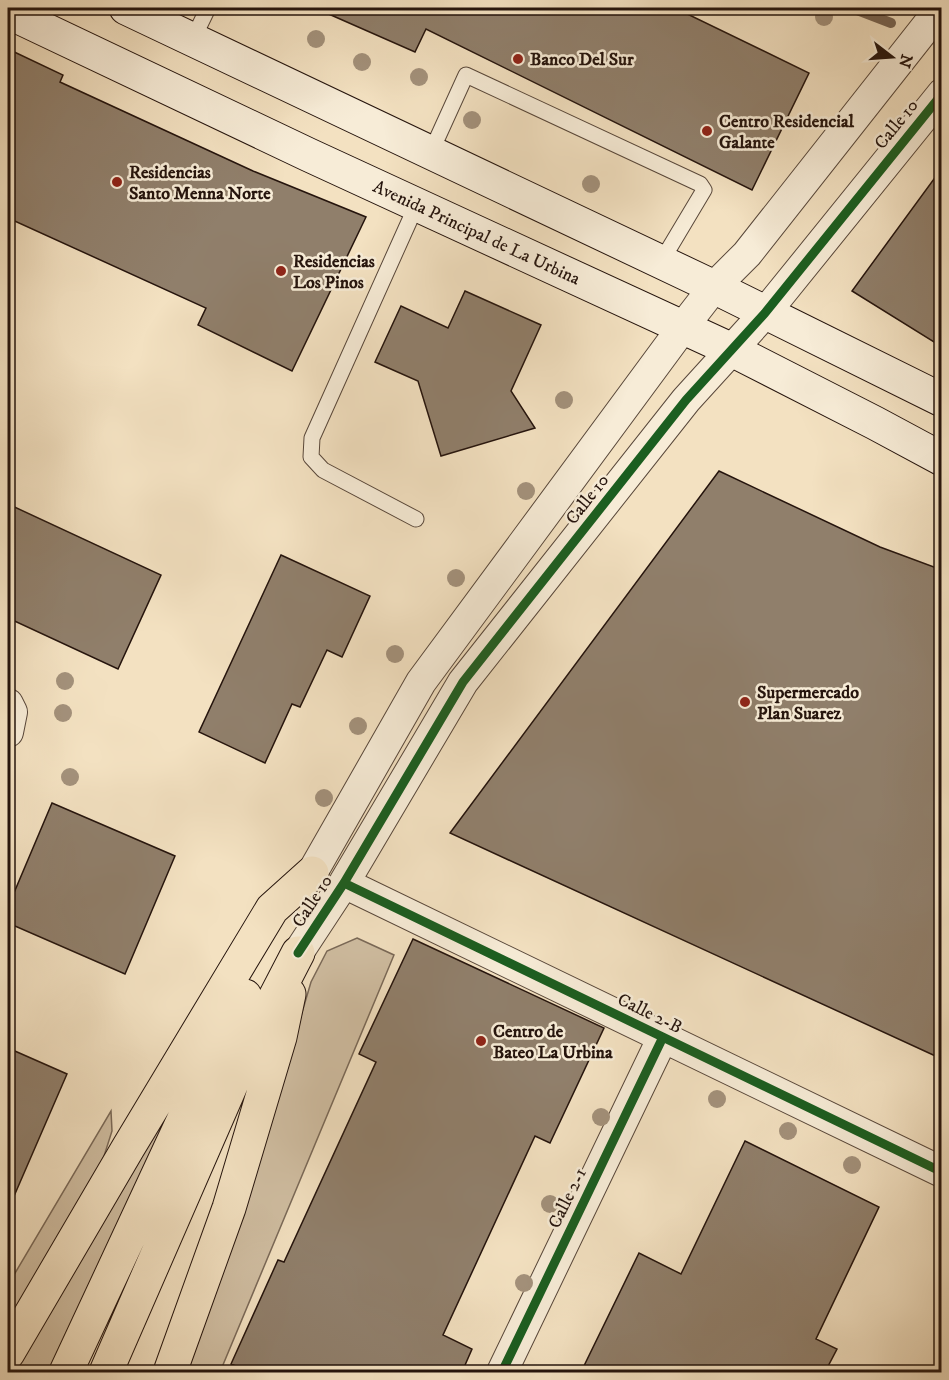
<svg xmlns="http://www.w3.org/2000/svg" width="949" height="1380" viewBox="0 0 949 1380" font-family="'IM FELL DW Pica',serif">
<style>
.green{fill:#d0bea2;stroke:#7a6958;stroke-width:1.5}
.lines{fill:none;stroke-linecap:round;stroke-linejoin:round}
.stream{stroke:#776554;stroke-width:10}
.building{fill:#907f6b;stroke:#25140d;stroke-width:1.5}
.lane-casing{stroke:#58473a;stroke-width:17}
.street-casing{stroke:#58473a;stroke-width:32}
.secondary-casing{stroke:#25140d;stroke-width:35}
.highway-casing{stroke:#25140d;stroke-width:35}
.lane{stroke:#f7ecd7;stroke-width:15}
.street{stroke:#f7ecd7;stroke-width:30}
.secondary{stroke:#f7ecd7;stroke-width:33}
.highway{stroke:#f3e1c1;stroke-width:33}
.cycleway-casing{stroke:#f7ecd7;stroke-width:13}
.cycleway{stroke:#1b5e20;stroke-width:9}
.tree{fill:#a3917b}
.poi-dot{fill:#8f2418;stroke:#f7ecd7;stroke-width:2}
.labels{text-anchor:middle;stroke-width:5;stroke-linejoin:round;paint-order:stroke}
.poi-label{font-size:18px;font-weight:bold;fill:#25140d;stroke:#f7ecd7;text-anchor:start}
.street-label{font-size:18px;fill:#25140d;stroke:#f7ecd7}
</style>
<rect width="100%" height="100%" fill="#f3e1c1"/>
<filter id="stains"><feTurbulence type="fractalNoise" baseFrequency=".00333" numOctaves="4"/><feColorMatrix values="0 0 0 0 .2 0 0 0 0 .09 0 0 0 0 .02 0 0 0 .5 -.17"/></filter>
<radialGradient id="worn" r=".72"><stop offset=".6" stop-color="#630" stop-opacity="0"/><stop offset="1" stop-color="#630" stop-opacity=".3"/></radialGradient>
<path class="green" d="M357,938l37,17 -174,417h-39l81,-223 49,-167 16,-31z
M177,1096l-126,276h-39z
M111,1111l1,20 -14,44 -90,156v-46z"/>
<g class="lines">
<path class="stream" d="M852,8l39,15"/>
</g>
<path class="building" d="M315,8h360l134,65 -57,117 -326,-161 -11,23z
M8,49l55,26 -3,7 193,89 113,46 -74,154 -94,-46 8,-17 -198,-90z
M942,168v179l-90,-56z
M465,291l76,34 -30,66 24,37 -94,28 -23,-75 -43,-19 26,-56 47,22z
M719,471l161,76 62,23v489l-492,-226z
M8,504l153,71 -43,94 -110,-51z
M281,555l89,41 -28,61 -15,-7 -27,57 -8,-3 -27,59 -66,-31z
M52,803l123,53 -50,118 -117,-51v-16z
M413,939l191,89 -54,115 -15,-7 -92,199 29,14 -10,23h-212l-19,-8 47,-104 6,2 92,-200 -17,-8z
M8,1048l59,26 -59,136z
M745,1141l134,66 -63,132 21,10 -12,23h-244l58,-119 42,21z"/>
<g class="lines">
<defs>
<path id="lane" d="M193,39l15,-31
M431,152l35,-77 234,109 4,6 -43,72
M416,519l-93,-49 -12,-13 1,-19 105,-234"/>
<path id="street" d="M8,704l4,8 -4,20
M312,873l109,-191 262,-355 31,-40 33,-33 194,-246
M344,883l598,289
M298,953l46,-70 119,-201 223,-282 79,-87 177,-219
M502,1372l161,-335"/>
<g id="secondary">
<path d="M126,8l588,279 228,113"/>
<path id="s1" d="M8,12l301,143 423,195 143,73 67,36"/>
</g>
<path id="highway" d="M8,1353l120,-205 144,-239 40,-36
M66,1372l150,-322 29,-54
M106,1372l133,-305 59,-114
M170,1372l59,-164 51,-171 9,-43"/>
</defs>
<use href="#lane" class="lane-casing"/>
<use href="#street" class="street-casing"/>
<use href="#secondary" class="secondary-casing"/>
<use href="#highway" class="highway-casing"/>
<use href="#lane" class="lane"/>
<use href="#street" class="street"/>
<use href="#secondary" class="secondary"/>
<use href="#highway" class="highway"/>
<defs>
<path id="cycleway" d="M344,883l598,289
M298,953l46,-70 119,-201 223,-282 79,-87 177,-219
M502,1372l161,-335"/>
</defs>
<use href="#cycleway" class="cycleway-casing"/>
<use href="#cycleway" class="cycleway"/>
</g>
<g class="tree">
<circle cx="824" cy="17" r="9"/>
<circle cx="316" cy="39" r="9"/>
<circle cx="362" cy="62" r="9"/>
<circle cx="419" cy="77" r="9"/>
<circle cx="472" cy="120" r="9"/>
<circle cx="591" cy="184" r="9"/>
<circle cx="564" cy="400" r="9"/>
<circle cx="526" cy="491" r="9"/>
<circle cx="456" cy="578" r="9"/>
<circle cx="395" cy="654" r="9"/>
<circle cx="65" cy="681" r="9"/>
<circle cx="63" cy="713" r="9"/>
<circle cx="358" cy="726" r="9"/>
<circle cx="70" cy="777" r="9"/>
<circle cx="324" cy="798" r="9"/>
<circle cx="717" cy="1099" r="9"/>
<circle cx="601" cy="1117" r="9"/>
<circle cx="788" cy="1131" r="9"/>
<circle cx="852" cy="1165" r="9"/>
<circle cx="550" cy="1204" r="9"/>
<circle cx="524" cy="1283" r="9"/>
</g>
<g class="poi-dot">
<circle cx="518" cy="59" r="6"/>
<circle cx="707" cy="131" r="6"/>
<circle cx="117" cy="182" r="6"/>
<circle cx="281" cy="271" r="6"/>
<circle cx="745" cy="702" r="6"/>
<circle cx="481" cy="1041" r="6"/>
</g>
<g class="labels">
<g class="poi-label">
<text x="530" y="65">Banco Del Sur</text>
<text x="719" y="127">Centro Residencial<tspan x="719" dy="21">Galante</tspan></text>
<text x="129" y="178">Residencias<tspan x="129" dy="21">Santo Menna Norte</tspan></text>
<text x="293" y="267">Residencias<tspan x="293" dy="21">Los Pinos</tspan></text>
<text x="757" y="698">Supermercado<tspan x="757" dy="21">Plan Suarez</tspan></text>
<text x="493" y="1037">Centro de<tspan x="493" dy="21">Bateo La Urbina</tspan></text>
</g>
<g class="street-label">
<text transform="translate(896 124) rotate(-51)" y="6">Calle 10</text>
<text dy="6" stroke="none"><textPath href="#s1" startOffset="518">Avenida Principal de La Urbina</textPath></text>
<text transform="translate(587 499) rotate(-52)" y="6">Calle 10</text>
<text transform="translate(312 901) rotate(-57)" y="6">Calle 10</text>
<text transform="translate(650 1013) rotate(26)" y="6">Calle 2-B</text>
<text transform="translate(567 1198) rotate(-64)" y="6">Calle 2-1</text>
</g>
</g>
<rect width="949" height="1380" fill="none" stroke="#f3e1c1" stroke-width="30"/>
<rect x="9" y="9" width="931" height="1362" fill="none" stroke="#25140d" stroke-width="3"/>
<rect x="15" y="15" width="919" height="1350" fill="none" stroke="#25140d" stroke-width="1.5"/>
<g transform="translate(892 57) rotate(107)" stroke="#f7ecd7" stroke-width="4.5" paint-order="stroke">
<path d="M0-4.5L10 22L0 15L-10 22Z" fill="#25140d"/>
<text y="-9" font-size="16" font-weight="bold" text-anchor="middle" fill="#25140d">N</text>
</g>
<rect width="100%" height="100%" filter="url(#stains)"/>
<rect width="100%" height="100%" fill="url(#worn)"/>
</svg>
